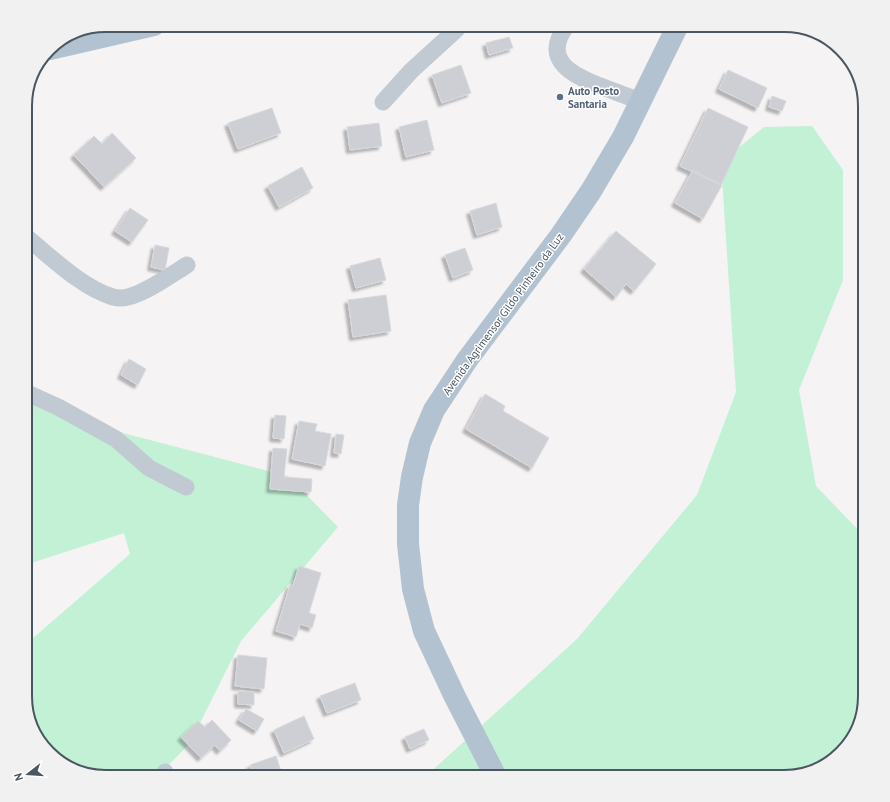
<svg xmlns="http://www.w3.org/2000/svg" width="890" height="802" viewBox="0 0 890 802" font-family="'PT Sans',sans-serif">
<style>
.green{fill:#c3f1d5}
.building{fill:#cdcfd5;stroke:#d7d9de;filter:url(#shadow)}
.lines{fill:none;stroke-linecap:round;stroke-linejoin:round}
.minor{stroke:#c1cad2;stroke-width:17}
.major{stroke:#b3c2d1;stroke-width:22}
.service-dot{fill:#5c6f8a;stroke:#fff;stroke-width:1.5}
.labels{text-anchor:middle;stroke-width:3;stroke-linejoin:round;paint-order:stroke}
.service-label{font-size:11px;font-weight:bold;fill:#4e5e75;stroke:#fff;text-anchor:start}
.street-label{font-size:11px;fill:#4a5661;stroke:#fff}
.rim{fill:none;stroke:#4a5661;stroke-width:2}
</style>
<defs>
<filter id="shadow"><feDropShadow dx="-3.5" dy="3.5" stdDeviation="1" flood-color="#0004"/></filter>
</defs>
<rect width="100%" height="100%" fill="#f5f3f3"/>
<path class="green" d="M812,126l31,44v110l-44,110 17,96 49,51v164l-6,26 -18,26 -26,18 -31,6h-359l152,-138 120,-144 39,-103 -15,-230 43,-35z
M25,398l75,29 188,49 50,51 -97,114 -51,102 -33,34h-51l-31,-6 -26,-18 -18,-26 -6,-26v-56l105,-91 -6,-21 -99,32z"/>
<path class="building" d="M509,37l4,11 -24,7 -3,-12z
M461,65l10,28 -29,10 -10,-28z
M728,70l39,18 -9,20 -39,-19z
M772,96l14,5 -4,10 -13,-4z
M272,108l9,25 -43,16 -10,-26z
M708,108l40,19 -27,58 -41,-19z
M427,120l7,30 -28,7 -7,-30z
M379,123l3,23 -32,4 -3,-23z
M112,133l24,25 -32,29 -30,-32 20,-19 8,8z
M302,167l11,21 -34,19 -11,-21z
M693,170l29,15 -19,34 -28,-16z
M496,203l6,24 -25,8 -7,-24z
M130,208l18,12 -16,22 -17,-11z
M616,231l40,33 -22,27 -8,-7 -10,13 -32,-28z
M155,245l14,3 -4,22 -14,-3z
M465,248l8,22 -20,8 -8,-23z
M380,258l6,22 -30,8 -6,-22z
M386,295l5,36 -38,6 -5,-37z
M129,359l17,10 -8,16 -17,-10z
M485,394l20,12 -2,5 46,27 -17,30 -66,-39z
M275,415l11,1 -2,23 -11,-1z
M299,421l18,3 -2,7 16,3 -6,32 -33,-7z
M336,434l8,1 -3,19 -7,-1z
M273,448l14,1 -3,28 28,2 -1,13 -41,-3z
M299,566l22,7 -12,40 7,2 -4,13 -12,-4 -4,13 -20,-6 14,-46 3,1z
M238,655l29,3 -3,31 -29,-3z
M355,683l6,17 -34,13 -7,-17z
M238,691l16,1v13l-16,-1z
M246,709l18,10 -7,12 -18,-11z
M304,716l10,23 -30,14 -10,-23z
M212,720l19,20 -11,11 -5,-6 -14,13 -20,-21 17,-16 7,6z
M424,729l5,11 -19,9 -5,-12z
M276,756l7,21h-28l-5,-12z"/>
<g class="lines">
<path class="minor" d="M567,25c-27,36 7,51 36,62 13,5 25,10 38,14
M383,102l28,-31 46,-42 1,-4
M25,236c25,20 57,52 88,61 4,1 11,1 15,0 18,-4 43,-22 59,-32
M25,392l33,15 58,32 33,29 37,19
M162,777l3,-5"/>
<path class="major" d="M50,49l104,-24
M496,777l-41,-80 -31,-66 -11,-42 -5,-45v-39l4,-28 8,-34 14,-33 33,-50 94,-125 30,-44 32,-54 55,-112"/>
</g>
<circle class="service-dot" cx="560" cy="97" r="4"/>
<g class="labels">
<g class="service-label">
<text x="568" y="95">Auto Posto<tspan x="568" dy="13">Santaria</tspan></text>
</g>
<g class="street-label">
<text transform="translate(503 314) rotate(-54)" y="4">Avenida Agrimensor Gildo Pinheiro da Luz</text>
</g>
</g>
<path d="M0 0H890V802H0ZM106 32H784A74 74 0 0 1 858 106V696A74 74 0 0 1 784 770H106A74 74 0 0 1 32 696V106A74 74 0 0 1 106 32Z" fill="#f1f1f2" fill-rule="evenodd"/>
<path class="rim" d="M106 32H784A74 74 0 0 1 858 106V696A74 74 0 0 1 784 770H106A74 74 0 0 1 32 696V106A74 74 0 0 1 106 32Z"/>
<g transform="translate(28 774) rotate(253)" stroke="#ffffff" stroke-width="3" paint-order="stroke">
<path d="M0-3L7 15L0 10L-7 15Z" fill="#4a5661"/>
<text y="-6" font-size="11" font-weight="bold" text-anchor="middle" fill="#4a5661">N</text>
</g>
</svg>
